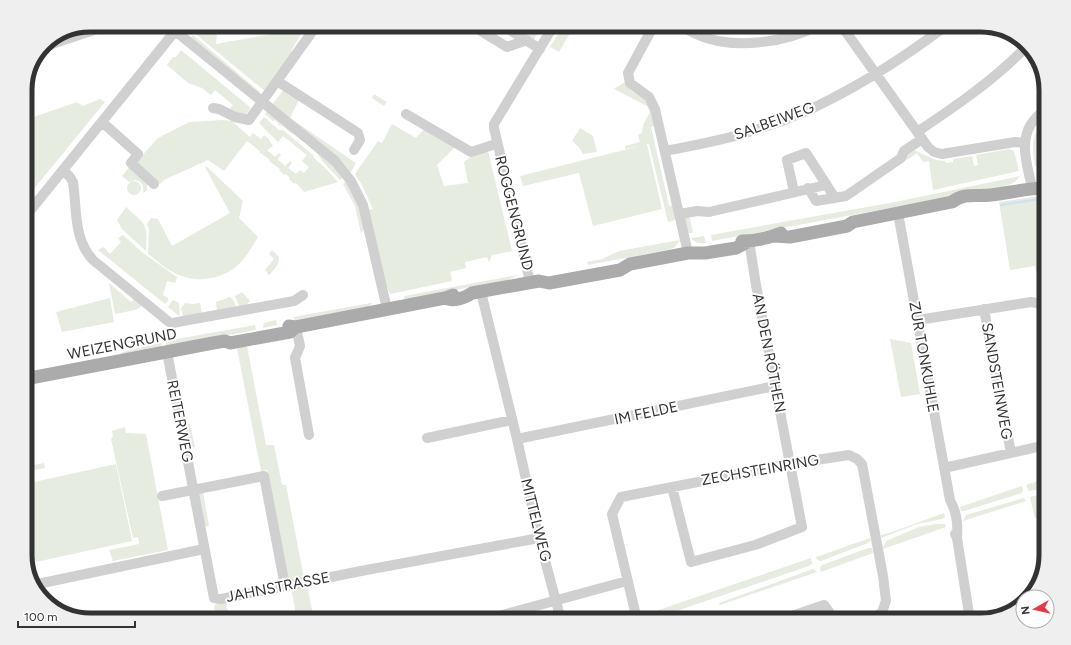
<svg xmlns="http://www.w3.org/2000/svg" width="1071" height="645" viewBox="0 0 1071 645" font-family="Figtree,sans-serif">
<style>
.green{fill:#e6ecdf}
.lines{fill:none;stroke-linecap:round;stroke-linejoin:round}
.stream{stroke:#cfe2ee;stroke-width:2.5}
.minor{stroke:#d0d0d0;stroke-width:10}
.major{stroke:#ababab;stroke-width:13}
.labels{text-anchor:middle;stroke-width:4;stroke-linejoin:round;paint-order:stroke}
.street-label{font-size:15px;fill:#333;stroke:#fff}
.rim{fill:none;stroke:#333;stroke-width:5}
</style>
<rect width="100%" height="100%" fill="#fff"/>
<path class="green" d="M200,25h18l-2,19 89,-16 -14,23 2,2 -28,38 -72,-59z
M535,25h8l-10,16 -11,-7 4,-6 5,4z
M564,25h11l-16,27 -9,-5z
M193,35l68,58 -4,-1 -67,-54z
M181,50l70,58 -5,6 -7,2 -9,-7 3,-4 -18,-15 -4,5 -9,-7 -14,-5 -21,-18 6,-8h3z
M625,82l7,9 16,11 8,24 -5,1 18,79 5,-1 3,12 -4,4 -5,1 -19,-78h-2l15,65 -69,17 -14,-53 -56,13 -3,-10 120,-30 -15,3v-3l15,-4 -2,-7 4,-2 1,-8 7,-13 -3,-6 -33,-17z
M284,89l15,11 -9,18 66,45 -6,11 -78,-69z
M374,94l13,8 -3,4 -12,-8z
M100,99l5,3 -72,88 -8,3v-73l52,-18 6,4z
M268,110l25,22 -1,2 -9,-8 -5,-1 1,-1 -4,-4 -2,1 -8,-7z
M264,117l15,13h4l30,25 1,3 11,10 13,14 -34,10 -8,-9 -2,1 -5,-5 1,-1 -4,-4 -2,1 -5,-5 1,-1 -11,-8 1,-1 -11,-8 1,-1 -13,-10 -23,30 -16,-11 -44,20 -4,4 -22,-18v-6l20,-22 31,-16 33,-2 10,1 18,16 3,-4 8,6 3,-4 4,3 5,8 -6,4 8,7 4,-4 2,2 -4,4 8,7 5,-5 2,2 -4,5 8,6 4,-4 4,3 5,-6 -7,-6 5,-6 -24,-19 -5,6 -19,-19z
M1046,119v47h-11c-3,-24 -5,-27 11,-47z
M392,124l24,14 9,-10 30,19 -18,18 7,21 24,-3 -4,-21 11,-9 13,-2 24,100 -20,4 -3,7 -2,-5 -22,5 1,6 -16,4 2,9 -62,13 -4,-9 -18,-75 5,-1 -11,-24 -7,-11 23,-33 4,2z
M580,128l13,8 4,16 -14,2 -5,-8 -6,-5z
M312,146l25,23 7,8 -4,3c-5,-6 -21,-21 -22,-26l-7,-6z
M912,149l24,11 9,1 1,2 7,-1v-3l19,-3 2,10 4,-1 -2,-10 33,-6 5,2 5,20 -86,19 -4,-29 -6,1 -6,-9 -10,7 -2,-2z
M130,166l17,15v9l-4,3c1,-6 0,-12 -8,-13l-6,2 -7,-6z
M206,166l37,35 -4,17 19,19c-5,8 -10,17 -16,24 -15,17 -42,23 -63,14 -11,-4 -21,-14 -31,-21l1,-25 -2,-5 4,-6 7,1 14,27 58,-33 -25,-46z
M1020,176l-5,6 -12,5 -291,54 -1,-6 184,-33z
M346,181l13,22 5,27 -3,3 -6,-27 -12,-22z
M127 188a7 7 0 1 1 14 0a7 7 0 1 1-14 0Z
M1046,195v83l-8,1 -3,-13 -25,4 -11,-68z
M126,207c21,19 21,16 20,44l-24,-22 -5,-9z
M689,214l4,19h-5l-3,-13 1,-5z
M123,235l20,18 34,24 -2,6 -8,-2 -4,14 5,3v3l-3,3 -67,-54 6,-3 6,7 11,-12 -3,-4z
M704,236l2,7c-6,1 -11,0 -15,-5z
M680,240l-6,8 -7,2 -79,15 -1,-3 15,-3 17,-8z
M272,250l7,7c1,7 -5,13 -10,18l-4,-5 9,-11 -5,-5z
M518,275l-12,6 -47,8 -23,7 -31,5 -1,-5z
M109,283l22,19 4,-4 6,6v3l-6,3 -20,4z
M242,292l8,9 -4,4 -7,1 -4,-10z
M230,297l3,3 3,7 -19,4 -1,-9z
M110,298l4,24 -52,10 -6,-20z
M173,300l6,3 1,12h-2l-10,-8z
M185,303l8,1 7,-1 2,11 -19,3 -2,-9z
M371,303l1,1 -5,3 -71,14 -3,-4z
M276,320l1,5 -14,3 1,-5z
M255,325l1,5 -90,17v-6z
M890,339l21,4 9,51 -19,3z
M161,343l1,4 -44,8 8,-4z
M247,346l19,99h8l8,40h4l18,93 -16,3 -21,-111 -6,1 -24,-123z
M190,424l5,23 -5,1 -6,-23z
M125,427l1,6 20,1 22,116 -55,11 -4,-11 30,-6 -1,-7 -5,1 -22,-99 2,-3 -1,-5z
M44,463l1,5 -20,4v-5z
M116,464l16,77 -105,23 -2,-5v-75z
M1046,478v10l-17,3 -3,-6z
M1022,486l1,4 -1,3 -58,18h-3l-1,-4z
M200,492h3l6,34 -6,1 -6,-32z
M1046,493v14l-11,12 -5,-22z
M1024,498l2,3 -63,20 3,-6z
M944,513l1,4 -3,2 -25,5 -36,14v-3l11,-3z
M936,524h9l1,3 -63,22 1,-3 2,-5 33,-14z
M870,538l1,2 -3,3 -47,18 -4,-1 -1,-3z
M868,548h4l1,5 -52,19 -1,-4 2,-3z
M811,558l1,6 -3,2 -159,54h-8l-1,-4z
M813,569l4,3 -97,33 -1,-2z
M307,585l7,35h-17l-6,-33z
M217,600h9l3,20h-12l-3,-13z
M693,611l1,4 -15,5h-16z"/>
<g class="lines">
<path class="stream" d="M1001,205l45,-7"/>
<path class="minor" d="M168,25l167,136 16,20 12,24 24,104
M388,25l4,3
M471,25l36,22 20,-7
M502,25l38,24
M654,25l-26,48 2,10 19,14 6,12 33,144
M681,25c4,3 9,6 13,8 36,18 91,10 125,-8
M841,25l87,122 6,5 8,2 73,-12 10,1
M43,47l66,-22
M277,81l81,52 2,7 -6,10
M213,108l6,1 16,8 14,3 68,-95
M406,114l65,38 25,-8
M102,122l36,32 -7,9 23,21
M917,132c39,-26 77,-52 109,-85
M665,151c30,-6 61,-11 90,-21 19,-6 41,-14 60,-23 46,-22 91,-51 132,-82
M63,170l7,7 3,5c4,26 0,57 20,78l76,62 4,1 10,-2 111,-20 9,-6
M808,188l8,13 30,-5 55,-38 3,-7 18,-12
M1032,188c-4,-20 -13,-45 -1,-64 4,-6 10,-11 15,-16
M794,192l-7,-32 19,-7 29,45
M898,213l52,287c7,13 8,24 7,38
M680,214l17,-3 12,1 117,-27
M25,217l155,-192
M530,282l-36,-154v-4l60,-99
M481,292l36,147 22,99 22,82
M984,309l27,144
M918,320l113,-18 11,2 4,7
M296,327l4,19 -5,12 14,77
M167,352l47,246 7,1 140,-28 178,-33
M427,438l85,-18
M517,439l258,-53
M944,468l102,-23
M672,487l19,75 64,-17 47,-18 -46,-242 -7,-44
M162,496l102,-20 21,110
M955,534l2,4 13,82
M33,585l171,-36
M484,620l143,-39
M637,620l-25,-106 9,-17 169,-33 59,-9 8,4 5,5 21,112 3,25 -4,11 -10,8
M780,620l44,-15 11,15"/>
<path class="major" d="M774,236l16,1 57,-11 6,-4 99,-20c13,-10 24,-5 39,-7 18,-2 36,-7 55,-7
M742,241c12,0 27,-3 39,-8
M445,298c8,4 20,0 27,-5l67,-12 10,2 71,-13 10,-6 58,-11h17l31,-5 13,-7
M289,326l7,1 149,-29 8,-3
M25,379l188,-36 12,-2 5,2 60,-11 6,-5"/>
</g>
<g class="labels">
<g class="street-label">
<text transform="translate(774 121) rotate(-20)" y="5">SALBEIWEG</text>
<text transform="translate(514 213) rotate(76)" y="5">ROGGENGRUND</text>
<text transform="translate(122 344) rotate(-11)" y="5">WEIZENGRUND</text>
<text transform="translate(769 353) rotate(79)" y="5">AN DEN RÖTHEN</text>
<text transform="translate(924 357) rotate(80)" y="5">ZUR TONKUHLE</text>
<text transform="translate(997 381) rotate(80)" y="5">SANDSTEINWEG</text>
<text transform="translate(646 413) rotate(-12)" y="5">IM FELDE</text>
<text transform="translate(180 421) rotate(79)" y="5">REITERWEG</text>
<text transform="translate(760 470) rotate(-10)" y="5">ZECHSTEINRING</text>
<text transform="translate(536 520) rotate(76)" y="5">MITTELWEG</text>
<text transform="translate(278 587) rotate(-11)" y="5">JAHNSTRASSE</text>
</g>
</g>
<path d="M0 0H1071V645H0ZM90 32H981A58 58 0 0 1 1039 90V555A58 58 0 0 1 981 613H90A58 58 0 0 1 32 555V90A58 58 0 0 1 90 32Z" fill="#efefef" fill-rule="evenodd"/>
<path class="rim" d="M90 32H981A58 58 0 0 1 1039 90V555A58 58 0 0 1 981 613H90A58 58 0 0 1 32 555V90A58 58 0 0 1 90 32Z"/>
<g transform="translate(1035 609) rotate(262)"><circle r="19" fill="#ffffff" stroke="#adadad"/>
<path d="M0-3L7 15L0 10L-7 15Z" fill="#e63946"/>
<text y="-6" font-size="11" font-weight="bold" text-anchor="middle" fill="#333333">N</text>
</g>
<path d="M18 621v6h117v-6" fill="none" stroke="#333333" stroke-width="2"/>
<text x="24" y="621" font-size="12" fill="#333333" stroke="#ffffff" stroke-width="3" paint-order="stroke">100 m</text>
</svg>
